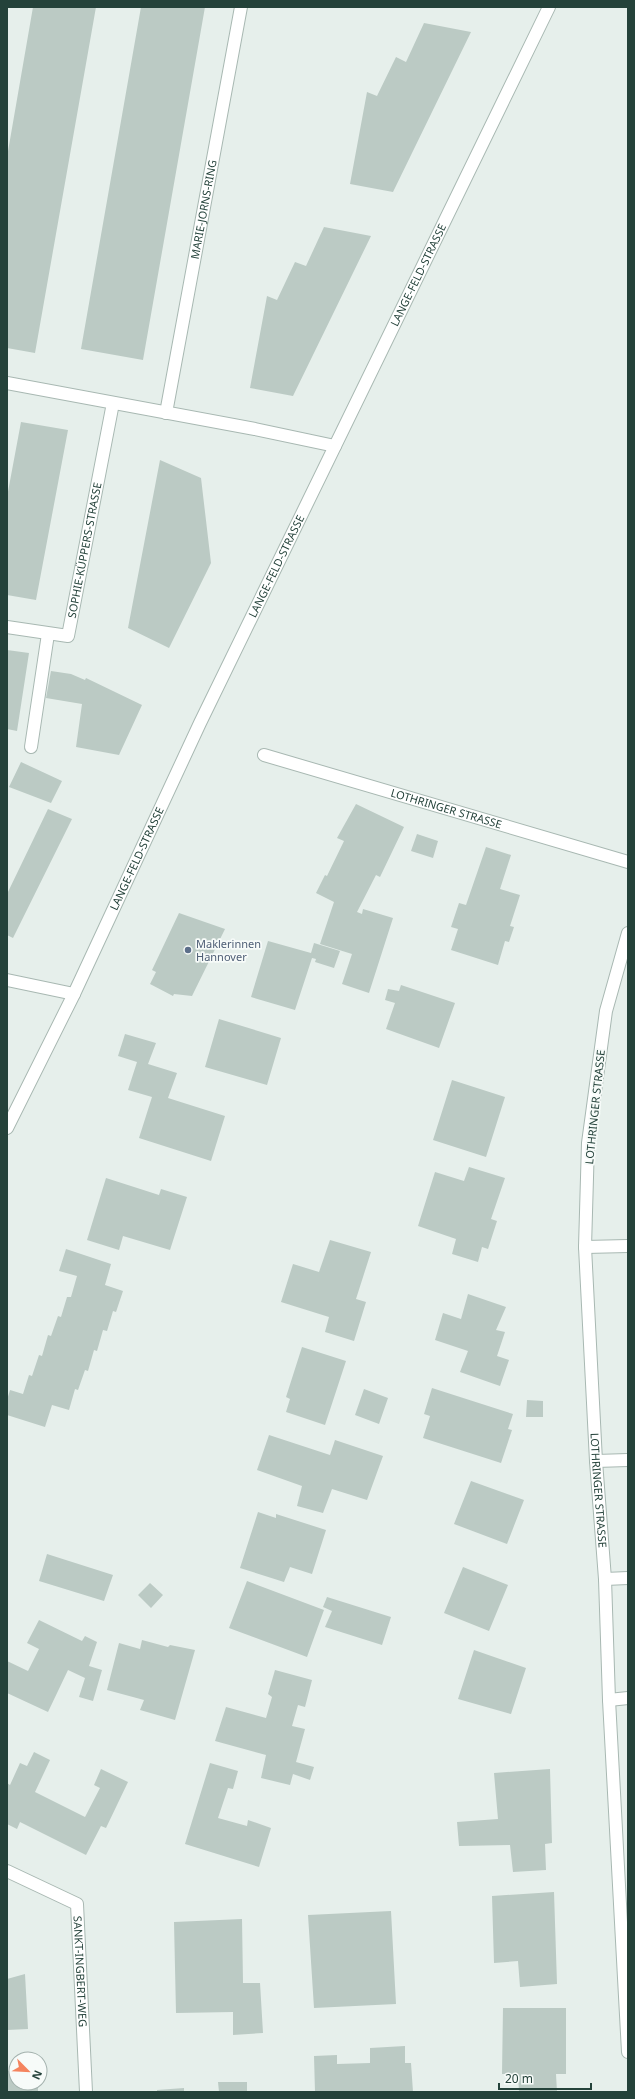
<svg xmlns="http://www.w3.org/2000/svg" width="635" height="2099" viewBox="0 0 635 2099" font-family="'Noto Sans',sans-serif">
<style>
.building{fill:#bbcac4}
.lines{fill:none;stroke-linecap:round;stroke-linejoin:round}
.service-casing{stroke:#a8b8b2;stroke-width:14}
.minor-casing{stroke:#a8b8b2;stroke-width:14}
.tertiary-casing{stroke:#a8b8b2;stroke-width:14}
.service{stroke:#fff;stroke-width:12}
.minor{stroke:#fff;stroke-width:12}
.tertiary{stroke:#fff;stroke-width:12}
.service-dot{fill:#5c6f8a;stroke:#f7fbf9;stroke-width:1.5}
.labels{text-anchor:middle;stroke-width:3.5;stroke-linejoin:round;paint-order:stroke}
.street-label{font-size:11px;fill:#24423a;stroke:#f7fbf9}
.service-label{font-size:11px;fill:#4e5e75;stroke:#f7fbf9;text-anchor:start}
</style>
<rect width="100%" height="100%" fill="#e6efeb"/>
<path class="building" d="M33,7h63l-61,346 -28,-5v-191z
M141,7h64l-62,353 -62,-11z
M424,23l47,9 -78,160 -43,-8 17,-92 10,4 19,-39 10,5z
M324,227l47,9 -78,160 -43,-8 17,-92 10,4 18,-38 11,4z
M21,422l47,8 -32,170 -29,-5v-98z
M160,460l41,18 10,85 -42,85 -41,-20z
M7,650l22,3 -12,78 -10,-2z
M51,671l20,3 14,6 1,-2 56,27 -23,50 -43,-8 6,-43 -36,-6z
M21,762l41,19 -11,22 -42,-16z
M356,804l48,23 -24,50 -4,-2 -19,37 5,2 1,-5 30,9 -24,75 -27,-9 10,-30 -32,-10 14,-42 -18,-9 9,-18 2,1 17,-35 -7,-3z
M48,809l24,10 -59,119 -6,-3v-41z
M417,834l21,7 -5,17 -22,-7z
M486,847l25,8 -11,34 20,6 -10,31 4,1 -5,15 -4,-1 -7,24 -47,-15 7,-21 -7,-2 8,-24 7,2z
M179,913l46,16 -33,67 -18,-2 -1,2 -23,-12 6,-12 -4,-2z
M268,941l43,12 3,-10 26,8 -6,17 -19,-6 1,-3 -4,-1 -17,52 -44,-13z
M401,985l54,18 -16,45 -53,-19 9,-26 -10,-3 3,-11 11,2z
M219,1019l62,19 -14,47 -62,-18z
M125,1034l31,9 -8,21 29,9 -9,25 57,18 -14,45 -72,-23 13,-41 -24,-7 9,-28 -19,-6z
M452,1080l53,17 -19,60 -53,-17z
M469,1167l36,11 -14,41 6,2 -9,28 -6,-2 -4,15 -26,-8 4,-15 -38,-13 17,-54 29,9z
M106,1178l53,17 2,-6 26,8 -17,53 -47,-14 -4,14 -32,-10z
M330,1240l41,12 -15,47 10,3 -12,39 -29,-9 4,-15 -48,-15 12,-38 26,8z
M66,1249l45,15 -6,21 18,6 -7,21 -3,-1 -6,20 -4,-1 -6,21 -3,-1 -6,21 -3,-1 -7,20 -3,-1 -6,21 -17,-5 -7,22 -38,-12v-15l3,-10 13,4 6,-19 3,1 7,-21 3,1 6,-21 3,1 7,-20 3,1 6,-20h4l6,-21 -18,-5z
M468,1294l38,13 -10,23 9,2 -8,24 12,4 -9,26 -40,-14 8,-21 -33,-11 8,-27 18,6z
M302,1347l44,14 -21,64 -39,-13 4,-13 -4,-2z
M432,1388l81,26 -5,15 4,1 -11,33 -78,-25 7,-22 -6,-2z
M364,1389l24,9 -9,26 -24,-9z
M527,1400l16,1v16h-17z
M269,1435l61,20 5,-15 48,16 -16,44 -35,-11 -9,24 -26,-7 5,-20 -45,-16z
M471,1481l53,19 -17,44 -53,-20z
M258,1512l18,6v-4l50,16 -14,44 -22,-7 -6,15 -44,-14z
M47,1554l66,21 -9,26 -65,-20z
M463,1567l45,18 -19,46 -45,-18z
M247,1581l77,29 -17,47 -78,-29z
M150,1583l13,12 -12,13 -13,-13z
M327,1597l64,20 -9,28 -57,-18 7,-16 -9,-4z
M39,1620l43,21 3,-5 12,6 -8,24 13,4 -9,31 -14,-4 6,-19 -17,-8 -20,42 -41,-19v-32l21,10 11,-22 -12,-6z
M142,1640l26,7 2,-2 25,5 -20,70 -35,-10 4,-10 -37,-10 12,-47 21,6z
M474,1650l52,18 -15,46 -53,-15z
M275,1670l37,10 -7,27 -7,-2 -6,21 13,3 -9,33 18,5 -4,13 -17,-6 -3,11 -29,-7 5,-23 -51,-14 11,-34 40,11 6,-21 -4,-3z
M34,1752l16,8 -15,32 50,25 15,-29 -6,-3 7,-16 27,13 -22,46 -5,-2 -15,29 -66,-33 -3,7 -10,-5v-41l3,2 10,-22 7,3z
M210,1763l28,8 -5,18 -5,-1 -10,30 29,8 1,-6 23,8 -12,39 -74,-23z
M550,1769l2,74 -7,1 1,26 -33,2 -3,-27 -51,1 -2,-24 41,-3 -4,-46z
M554,1892l3,92 -37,3 -2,-26 -24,2 -2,-67z
M391,1911l5,93 -82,4 -6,-93z
M242,1919l1,64h17l3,50 -30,2v-23l-57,1 -2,-91z
M25,1974l3,55 -21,1v-51z
M503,2008h63v66h-10l1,18h-38l-1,-18h-16z
M405,2046v17h6l2,29h-98l-1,-36 23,-1v9l33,-1v-15z
M16,2070v13h22v9h-31v-21z
M218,2082h29v10h-28z
M184,2088v4h-27v-2z"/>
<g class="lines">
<defs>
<g id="service">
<path d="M31,747l17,-113"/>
<path id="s1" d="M264,755l364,107"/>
<path d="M585,1247l43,-1"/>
<path d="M596,1461l32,-1"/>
<path d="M605,1579l23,-1"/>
<path d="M609,1700l19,-2"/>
</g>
<g id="minor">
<path d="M7,383l248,46 80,17"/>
<path id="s2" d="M166,413l75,-406"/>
<path id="s3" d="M7,627l61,9 45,-233"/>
<path id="s4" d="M628,933l-22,78 -18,132 -3,104 11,214 9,118 4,121 19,352"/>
<path d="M7,980l67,14"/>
<path id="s5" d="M7,1871l70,33 9,188"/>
</g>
<g id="tertiary">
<path id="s6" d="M7,1128l67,-134 126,-271 349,-716"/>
</g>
</defs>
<use href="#service" class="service-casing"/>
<use href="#minor" class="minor-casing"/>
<use href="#tertiary" class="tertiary-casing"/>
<use href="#service" class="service"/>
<use href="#minor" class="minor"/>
<use href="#tertiary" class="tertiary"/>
</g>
<circle class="service-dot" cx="188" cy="950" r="4"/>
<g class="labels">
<g class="street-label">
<text dy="4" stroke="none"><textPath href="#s2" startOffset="207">MARIE-JORNS-RING</textPath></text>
<text dy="4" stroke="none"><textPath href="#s6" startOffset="947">LANGE-FELD-STRASSE</textPath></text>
<text dy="4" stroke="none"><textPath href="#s3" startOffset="149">SOPHIE-KÜPPERS-STRASSE</textPath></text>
<text dy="4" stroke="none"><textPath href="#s6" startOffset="623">LANGE-FELD-STRASSE</textPath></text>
<text dy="4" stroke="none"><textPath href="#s1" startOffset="190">LOTHRINGER STRASSE</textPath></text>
<text dy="4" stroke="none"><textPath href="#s6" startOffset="299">LANGE-FELD-STRASSE</textPath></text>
<text transform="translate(595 1107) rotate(-84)" y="4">LOTHRINGER STRASSE</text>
<text dy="4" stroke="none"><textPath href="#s4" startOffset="562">LOTHRINGER STRASSE</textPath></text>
<text dy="4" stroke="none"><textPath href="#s5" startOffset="145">SANKT-INGBERT-WEG</textPath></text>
</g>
<g class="service-label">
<text x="196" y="948">Maklerinnen<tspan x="196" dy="13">Hannover</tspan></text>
</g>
</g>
<rect width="635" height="2099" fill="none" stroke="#24423a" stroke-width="16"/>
<g transform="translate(28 2071) rotate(114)"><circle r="19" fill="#f7fbf9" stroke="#a3b1ad"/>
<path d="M0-3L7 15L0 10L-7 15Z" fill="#f4845f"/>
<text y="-6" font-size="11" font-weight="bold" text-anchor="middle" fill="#24423a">N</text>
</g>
<path d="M499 2083v6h92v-6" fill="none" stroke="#24423a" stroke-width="2"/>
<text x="505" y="2083" font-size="12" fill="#24423a" stroke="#f7fbf9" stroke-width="3" paint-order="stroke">20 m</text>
</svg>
